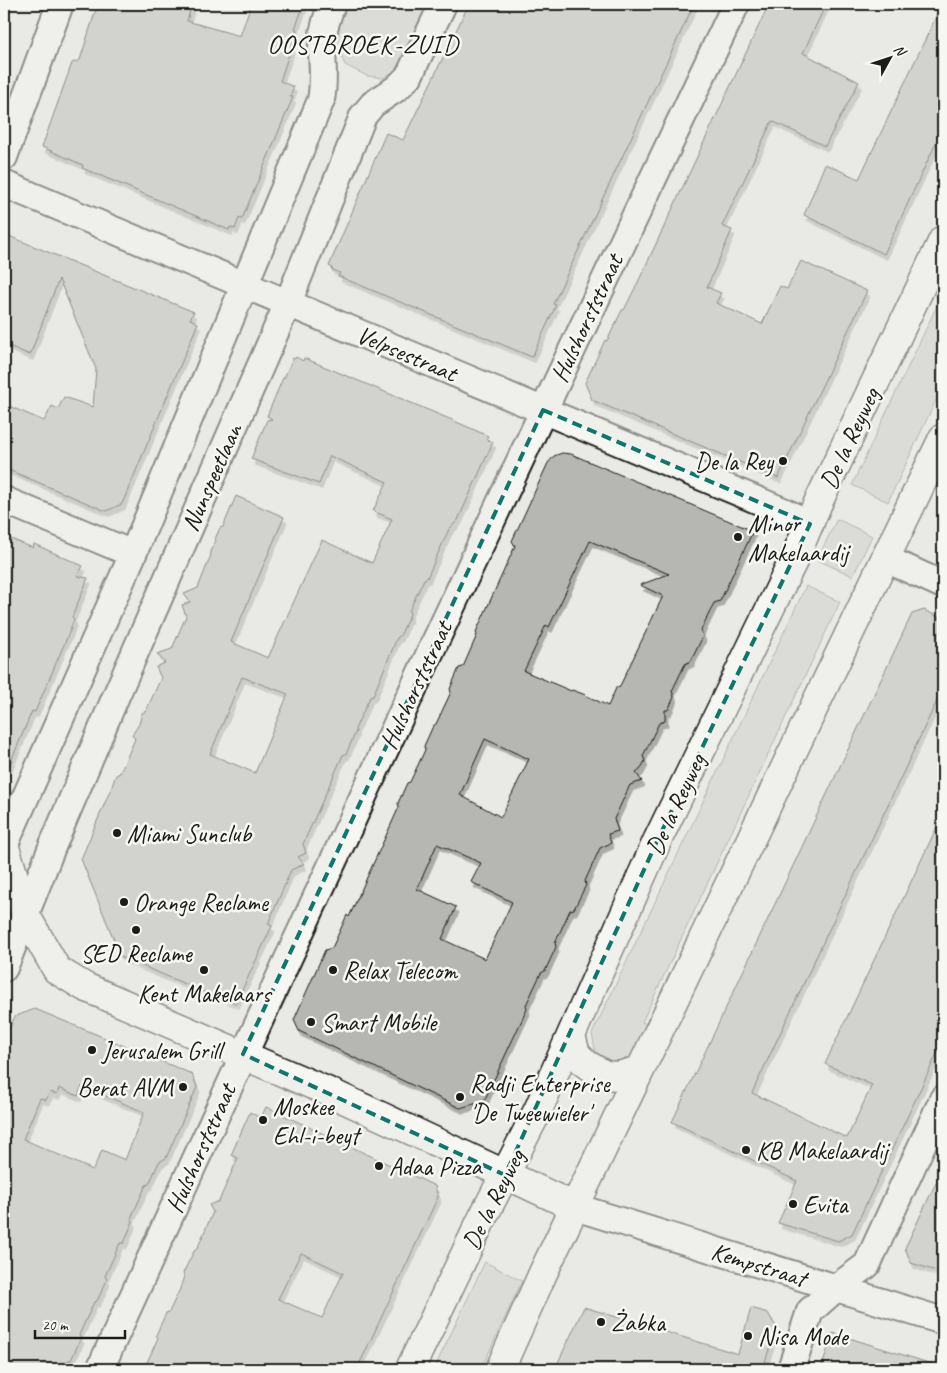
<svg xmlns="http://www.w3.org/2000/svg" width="947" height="1373" viewBox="0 0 947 1373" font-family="Caveat,sans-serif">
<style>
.green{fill:#cbcbc7;stroke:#747472}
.building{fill:#b6b6b3;stroke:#1c1c1c;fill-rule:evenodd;filter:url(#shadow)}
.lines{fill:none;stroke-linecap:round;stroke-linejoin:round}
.minor-casing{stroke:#1c1c1c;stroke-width:30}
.tertiary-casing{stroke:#1c1c1c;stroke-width:31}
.minor{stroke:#f6f6f2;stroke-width:26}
.tertiary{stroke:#f6f6f2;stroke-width:28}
.marked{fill:none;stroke:#0f766e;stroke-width:4;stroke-dasharray:10 6;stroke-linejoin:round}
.poi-dot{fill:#1c1c1c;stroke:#f6f6f2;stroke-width:2}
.labels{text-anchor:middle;stroke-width:5;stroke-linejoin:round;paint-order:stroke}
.street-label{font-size:25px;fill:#1c1c1c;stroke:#f6f6f2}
.poi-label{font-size:25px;fill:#1c1c1c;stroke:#f6f6f2;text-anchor:start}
.neighbourhood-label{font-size:26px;letter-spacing:1px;fill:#1c1c1c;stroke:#f6f6f2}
</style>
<defs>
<filter id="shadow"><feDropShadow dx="3" dy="5.5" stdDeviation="0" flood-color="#0004"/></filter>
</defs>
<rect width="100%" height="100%" fill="#e9e9e5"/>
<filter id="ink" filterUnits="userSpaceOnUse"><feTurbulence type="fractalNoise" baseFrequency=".02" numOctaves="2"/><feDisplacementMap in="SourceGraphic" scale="10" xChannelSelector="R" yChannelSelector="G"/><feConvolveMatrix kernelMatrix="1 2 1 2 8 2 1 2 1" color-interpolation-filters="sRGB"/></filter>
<g filter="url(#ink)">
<path class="green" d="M342,4h88l-32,65 -15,9 -16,-2 -22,-11c-11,-25 -10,-36 -3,-61z
M943,293v92l-55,117 -36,-17z
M837,519l35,17 -19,40 -36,-16z
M806,586l34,16 -198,420 10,5 -14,29 -11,7 -14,1 -17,-10 -4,-20z
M485,1262l37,19 -41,88h-47z"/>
<path class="building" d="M107,4h85l-5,17 53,15 11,-32h53l-9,25 2,1 -17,51 14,6 -4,10h3l-51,122 -3,-1 -4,11 -5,-2 -1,3 -111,-47 -36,-15 1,-3 -41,-18 30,-84 8,-3 17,-54z
M469,4h225l-141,300 3,1 -24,52 -194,-81 2,-3 -9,-4 1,-1 -3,-2 57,-133 17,7z
M769,4h57l-23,49 56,29 -34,64 -53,-25 -50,105 10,4 -25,57 14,6 -5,10 46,21 18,-38 7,3 14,-28 66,30 -89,187 -186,-78 -7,-17 20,-43 2,1 15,-31h2l15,-30z
M942,4h1v124l-59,126 -80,-39 21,-51 34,15z
M4,234l190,78 -4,7 8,4 -76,181 -16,7 -102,-43v-64l40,17 8,-15 6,3 6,-12 29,10 3,-38 -37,-90 -29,76 -26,-11z
M296,357l7,4 1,-3 148,62 36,16 -2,3 7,3 -35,78 -9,9 -22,49 -3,1 -15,32 1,3 -10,22 -3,2 -24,58 -3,1 -15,32 1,2 -10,23 -3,1 -40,89 3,9 -8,4 6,7 -13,6 -23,54 4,2 -36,77 -21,-9 -1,2 -93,-39 -40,-98 31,-73 4,-11 4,-2 15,-34 -3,-4 7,-11 3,-11 4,-2 15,-33 -5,-11 9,-4 -8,-9 15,-5 14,-33 -4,-11 8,-3 -6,-8 14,-6 13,-33 -1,-4 6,-10 -1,-2 5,-11 3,-1 13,-31 48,21 -53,125 37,16 54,-118 50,23 20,-44 -19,-8 14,-29 -57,-26 -11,28 -68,-25 16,-39 5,-1 -5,-3 16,-38h1l9,-20 2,1zM242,677l46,17 -33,79 -45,-19z
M562,453l9,1 182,77 -33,70 -6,2 -13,27 2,6 -12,25 -6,3 -13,27 2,6 -6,13h-3v11l-6,2 -16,33 2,5 -5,9 -4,3 6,8 -12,4 -16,34 4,12 -10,3 3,9 -11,5 -15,33 1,4 -12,24 -4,1 -15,33 1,4 -11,24 -4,2 -15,32 1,4 -43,92 -24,7 -161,-77 -5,-11 31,-70 7,-2 15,-33 2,2 50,-110 -1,-4 9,-20 3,-1 15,-32 -1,-4 9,-20 3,-2 15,-32 -1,-3 9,-21 4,-1 14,-32 -1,-3 39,-86 -3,-5 36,-78 6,-7zM590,541l79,33 -29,11 23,11 -44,92 -2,-2 -9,20 -25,-12 -11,-4 -1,1 -47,-20 22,-46 3,2zM485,739l44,20 -28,58 -41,-22zM437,844l44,19 -10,19 41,20 -27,57 -43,-20 14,-32 -39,-18z
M4,536l29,12 1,-4 49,22 -6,10 11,2 -16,39 2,2 -5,14 -34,79 -3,-1 -28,67z
M924,610l19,9v69l-191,405 95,45 25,-53 -47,-21 118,-250v227l-91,193 -14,7 -60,-18 19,-42 -125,-59 240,-508z
M35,1009l157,65 5,13 -31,71 -7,4 -10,22 -3,1 -15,33 2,3 -9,22h-4l-15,33 2,4 -10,21 -3,1 -15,33 2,3 -10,22h-3l-5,9h-59v-328l9,-21 3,-4zM82,1086l62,26 -19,48 -23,-10 -9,20 -70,-31 17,-41 6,2 4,-8 7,2 2,-6 19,8z
M266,1107l169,79 3,11 -81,172h-213l14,-31 -2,-3 10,-22 3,-1 11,-23 4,-13 -1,-3 11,-22 3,-2 16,-37 -4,-7 10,-4 19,-43 -7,-3 19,-43 11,6zM301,1253l42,20 -21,45 -44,-19z
M943,1168v105l-32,-10 -6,-15z
M584,1307l154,47 13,-46 17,5 8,14 -11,35 4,1 -1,6h-213z
M833,1333l99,31 -1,5h-110z"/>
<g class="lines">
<defs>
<path id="minor" d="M4,157l56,-153
M4,184l779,327 27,13
M4,500l129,54
M886,559l57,26
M4,846l129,-292 188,-454c4,-21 1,-33 1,-55 0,-14 5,-28 10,-41
M4,968l48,-121 64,-151 172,-393 75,-187 10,-12 24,-16 12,-12 34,-72
M575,1207l368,114
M100,1369c208,-457 420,-912 636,-1365
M791,1369l19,-58 26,-23 31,-23 76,-166"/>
<path id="tertiary" d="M4,844l22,72 31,54 28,17 244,105 246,115
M571,1036l5,18 10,10 19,11 14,1 21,-6
M410,1369l70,-146 58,-113 120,-271 138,-284 21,-50 126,-265
M500,1369l43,-96 400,-835"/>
</defs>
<use href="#minor" class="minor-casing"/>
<use href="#tertiary" class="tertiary-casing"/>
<use href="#minor" class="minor"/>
<use href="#tertiary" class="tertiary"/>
</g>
</g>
<path d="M0 0H947V1373H0ZM543,410l267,114 -152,315 -153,336 -262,-121z" fill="#e9e9e5" fill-opacity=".55" fill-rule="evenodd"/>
<path class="marked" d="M543,410l267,114 -152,315 -153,336 -262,-121z"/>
<g class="poi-dot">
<circle cx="783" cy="461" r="5"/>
<circle cx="738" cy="537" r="5"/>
<circle cx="117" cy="833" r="5"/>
<circle cx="124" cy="902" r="5"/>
<circle cx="136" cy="930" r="5"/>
<circle cx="204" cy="970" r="5"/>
<circle cx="333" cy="970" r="5"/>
<circle cx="311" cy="1022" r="5"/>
<circle cx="92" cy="1050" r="5"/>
<circle cx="183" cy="1087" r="5"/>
<circle cx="460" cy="1097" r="5"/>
<circle cx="263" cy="1120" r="5"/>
<circle cx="746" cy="1150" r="5"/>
<circle cx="379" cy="1166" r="5"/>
<circle cx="793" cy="1204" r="5"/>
<circle cx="601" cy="1322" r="5"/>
<circle cx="748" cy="1336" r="5"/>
</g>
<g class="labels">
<g class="street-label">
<text transform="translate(586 318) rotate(-65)" y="9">Hulshorststraat</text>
<text transform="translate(407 353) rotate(23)" y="9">Velpsestraat</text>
<text transform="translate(849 438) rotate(-65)" y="9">De la Reyweg</text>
<text transform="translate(211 477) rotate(-66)" y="9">Nunspeetlaan</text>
<text transform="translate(415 685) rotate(-65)" y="9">Hulshorststraat</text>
<text transform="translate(675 804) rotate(-65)" y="9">De la Reyweg</text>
<text transform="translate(200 1148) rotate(-66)" y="9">Hulshorststraat</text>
<text transform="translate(493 1199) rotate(-63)" y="9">De la Reyweg</text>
<text transform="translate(759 1264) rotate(17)" y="9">Kempstraat</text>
</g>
<g class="poi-label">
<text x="773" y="470" text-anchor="end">De la Rey</text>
<text x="748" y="532">Minor<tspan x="748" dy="29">Makelaardij</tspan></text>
<text x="127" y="842">Miami Sunclub</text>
<text x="134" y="911">Orange Reclame</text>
<text x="136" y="962" text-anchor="middle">SED Reclame</text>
<text x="343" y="979">Relax Telecom</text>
<text x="204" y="1002" text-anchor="middle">Kent Makelaars</text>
<text x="321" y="1031">Smart Mobile</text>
<text x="102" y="1059">Jerusalem Grill</text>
<text x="470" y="1092">Radji Enterprise<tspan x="470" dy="29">'De Tweewieler'</tspan></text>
<text x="173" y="1096" text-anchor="end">Berat AVM</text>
<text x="273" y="1115">Moskee<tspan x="273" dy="29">Ehl-i-beyt</tspan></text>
<text x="756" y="1159">KB Makelaardij</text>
<text x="389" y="1175">Adaa Pizza</text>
<text x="803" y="1213">Evita</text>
<text x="611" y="1331">Żabka</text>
<text x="758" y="1345">Nisa Mode</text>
</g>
<g class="neighbourhood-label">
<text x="363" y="53">OOSTBROEK-ZUID</text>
</g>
</g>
<rect width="947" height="1373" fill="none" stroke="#f6f6f2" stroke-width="20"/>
<rect x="10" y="10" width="927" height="1353" fill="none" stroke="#1c1c1c" stroke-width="2" filter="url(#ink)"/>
<g transform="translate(890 58) rotate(50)" stroke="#f6f6f2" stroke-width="4" paint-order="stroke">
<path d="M0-4L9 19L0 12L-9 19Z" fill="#1c1c1c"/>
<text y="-8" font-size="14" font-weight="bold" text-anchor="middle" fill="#1c1c1c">N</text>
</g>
<path d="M35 1330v8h90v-8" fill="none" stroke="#1c1c1c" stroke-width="2.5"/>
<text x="42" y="1330" font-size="15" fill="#1c1c1c" stroke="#f6f6f2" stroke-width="4" paint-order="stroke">20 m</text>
</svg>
